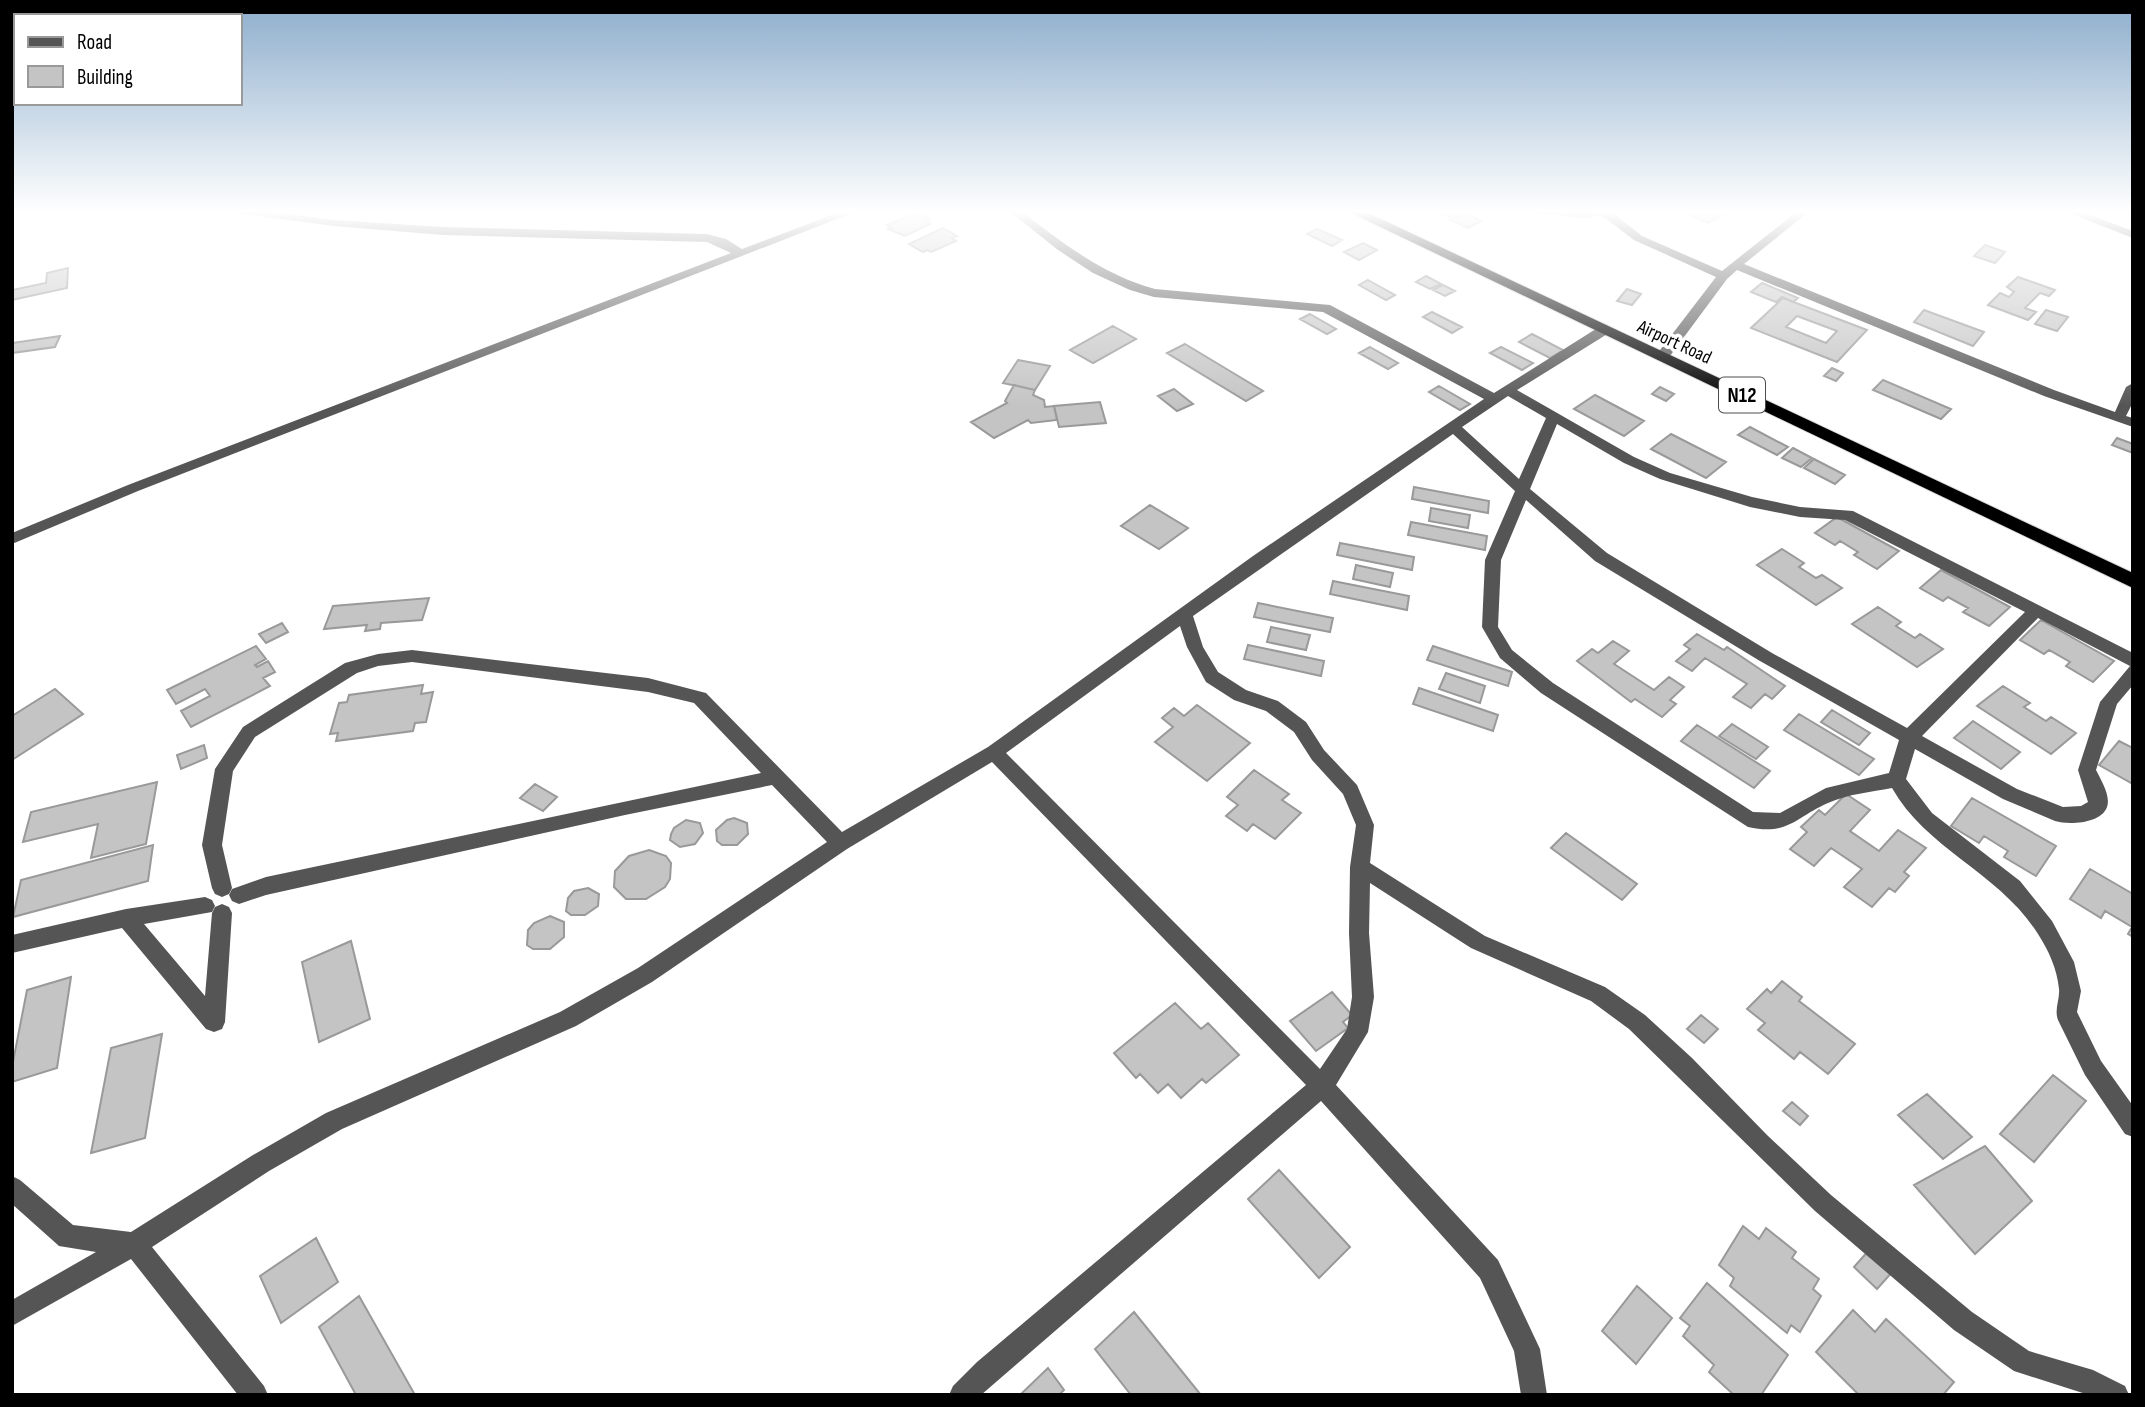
<svg xmlns="http://www.w3.org/2000/svg" width="2145" height="1407" viewBox="0 0 2145 1407" font-family="'Sofia Sans Condensed',sans-serif">
<style>
.building{fill:#c4c4c4;stroke:#999;stroke-width:2;fill-rule:evenodd}
.lines{fill:none;stroke-linecap:round;stroke-linejoin:round}
.highway-casing{stroke:#dbdbdb;stroke-width:2}
.minor{fill:#555;fill-rule:evenodd}
.highway{fill:#000;fill-rule:evenodd}
.labels{text-anchor:middle;stroke-width:7;stroke-linejoin:round;paint-order:stroke}
.far-street-label{font-size:19px;fill:#000;stroke:#fff}
.shield{fill:#fff;stroke:#4c4c4c;stroke-width:2}
.shield-label{font-size:21px;font-weight:bold;fill:#000}
</style>
<rect width="100%" height="100%" fill="#fff"/>
<path class="building" d="M1438,210h19l5,2 -12,6 -15,-7z
M1679,210h43l-5,2 6,3 -15,8z
M1463,213l18,8 -13,7 -18,-8z
M912,214l5,2 4,-2 9,6 -4,2 4,2 -25,12 -17,-7 3,-1 -4,-3z
M943,228l14,8 -5,2 4,3 -25,11 -4,-2 -4,2 -14,-8z
M1317,229l25,11 -10,6 -25,-12z
M1363,243l14,7 -18,10 -15,-8z
M1985,245l20,7 -10,11 -21,-7z
M68,268l-1,20 -55,12v-10l34,-7 1,-10z
M1426,276l15,8 -11,5 -14,-7z
M2018,277l37,13 -6,6 -9,-3 -15,15 11,4 -8,8 -40,-15 12,-12 9,4 5,-5 -7,-5z
M1368,280l27,15 -9,5 -27,-15z
M1762,283l36,15 -5,4 -11,-5 -6,5 -25,-10z
M1443,285l12,6 -10,5 -12,-6z
M1627,289l14,5 -9,11 -15,-4z
M1783,298l84,32 -30,32 -86,-34zM1797,316l40,15 -11,12 -40,-16z
M1924,310l60,22 -11,14 -59,-24z
M2046,310l22,7 -11,14 -22,-7z
M1432,312l30,15 -10,6 -29,-16z
M1310,314l26,15 -9,5 -27,-15z
M1113,326l23,13 -43,24 -23,-13z
M1532,334l31,16 -13,8 -31,-16z
M60,336l-5,11 -43,6v-10z
M1185,344l78,47 -17,10 -79,-48z
M1370,347l28,16 -10,6 -29,-16z
M1501,347l32,16 -11,7 -32,-17z
M1018,360l32,6 -15,24 -32,-7z
M1832,368l11,5 -7,8 -12,-5z
M1883,380l68,29 -10,10 -68,-29z
M1014,385l21,5 -2,5 11,5 1,7 9,-1 3,14 -26,3 -3,-3 -34,18 -23,-16 36,-19 -2,-2z
M1439,386l31,18 -10,6 -31,-18z
M1660,387l14,7 -8,7 -14,-7z
M1174,389l19,15 -16,7 -19,-15z
M1595,395l49,26 -20,15 -50,-27z
M1100,402l6,21 -47,4 -5,-21z
M1750,427l38,20 -11,8 -39,-20z
M1671,434l55,28 -20,16 -55,-29z
M2117,438l16,6v9l-21,-8z
M1793,448l19,10 -11,9 -19,-9z
M1814,459l31,16 -10,9 -31,-16z
M1414,487l75,14 -1,12 -76,-14z
M1150,505l38,23 -29,21 -38,-23z
M1431,508l39,7 -2,13 -39,-7z
M1837,517l62,34 -22,18 -23,-14 4,-3 -18,-11 -5,4 -20,-12z
M1411,522l76,14 -2,14 -77,-15z
M1340,543l74,14 -2,13 -75,-15z
M1782,549l22,14 -5,4 17,11 6,-3 20,13 -26,17 -59,-40z
M1356,565l37,8 -3,14 -37,-8z
M1941,570l69,37 -21,19 -26,-14 5,-4 -20,-11 -5,4 -23,-13z
M1333,581l76,15 -2,14 -77,-16z
M429,598l-7,22 -41,3 -1,6 -15,2 2,-6 -43,4 9,-23z
M1258,603l75,15 -3,14 -76,-15z
M1878,607l23,15 -5,4 19,12 5,-4 23,15 -26,18 -65,-43z
M2041,620l73,41 -21,21 -27,-16 4,-4 -21,-12 -5,4 -24,-14z
M282,623l6,9 -22,11 -7,-9z
M1271,627l39,8 -4,15 -39,-8z
M1697,634l27,16 3,-3 58,39 -13,13 -7,-5 -14,14 -18,-11 14,-13 -42,-26 -13,13 -16,-10 14,-12 -6,-4z
M1613,641l16,10 -15,13 40,26 15,-13 15,10 -14,13 6,4 -14,13 -27,-18 -4,3 -54,-41 15,-12 6,4z
M1248,645l76,16 -3,15 -77,-17z
M256,646l10,13 -11,6 2,2 11,-6 7,11 -12,6 7,8 -79,41 -10,-16 29,-15 -5,-7 -29,15 -9,-14z
M1433,646l79,26 -4,14 -81,-26z
M1446,673l39,13 -5,17 -41,-14z
M423,685l-2,9 12,-2 -7,30 -11,1 -2,8 -77,10 2,-8 -8,1 9,-31 8,-1 2,-7z
M2003,686l27,17 -6,4 22,14 5,-4 25,16 -25,21 -74,-48z
M1419,688l79,27 -5,16 -80,-27z
M55,689l28,25 -71,46v-44z
M1197,705l53,38 -43,38 -52,-39 18,-15 -11,-9 12,-10 10,8z
M1832,710l38,23 -11,12 -38,-23z
M1799,714l75,45 -15,16 -75,-45z
M1973,721l47,31 -19,17 -47,-31z
M1732,724l36,23 -12,12 -37,-23z
M1697,725l73,46 -16,17 -73,-47z
M2119,741l14,7v36l-34,-19z
M204,745l3,13 -26,11 -4,-14z
M1254,770l35,24 -7,6 19,13 -26,26 -22,-15 -6,7 -21,-15 12,-11 -11,-8z
M157,782l-11,62 -55,14 7,-34 -75,18 8,-30z
M535,784l22,13 -14,14 -23,-13z
M1846,794l24,16 -20,21 29,20 19,-21 28,18 -22,24 5,4 -14,16 -6,-4 -17,19 -28,-20 18,-18 -31,-21 -17,18 -24,-17 17,-17 -6,-5 18,-17 6,5z
M1972,798l84,48 -20,30 -32,-19 4,-6 -24,-15 -5,7 -28,-17z
M734,818l13,5 1,11 -11,11h-15l-5,-4 -1,-11 11,-10z
M686,820l14,3 3,10 -8,11 -15,3 -10,-7 1,-6 3,-6z
M1566,833l71,51 -15,16 -71,-52z
M153,845l-5,36 -135,36 8,-37z
M649,850l17,6 5,7 -1,16 -5,8 -19,12h-20l-12,-12 1,-16 14,-15z
M2090,869l43,25v43l-5,-3 4,-7 -27,-16 -4,7 -31,-19z
M588,888l11,6 -1,12 -13,9h-14l-5,-4 2,-13 6,-7z
M550,916l14,6v15l-14,12h-17l-6,-4 1,-15 6,-7z
M351,941l19,78 -51,23 -17,-80z
M71,977l-14,91 -45,14v-15l15,-77z
M1782,981l20,16 -3,4 56,43 -27,30 -28,-22 -6,7 -36,-29 7,-7 -18,-14 20,-20 4,4z
M1332,992l20,23 -9,7 5,6 -32,23 -26,-30z
M1175,1003l26,26 7,-6 31,32 -33,28 -4,-4 -21,19 -13,-14 -10,9 -18,-19 -4,4 -22,-25z
M1701,1015l17,14 -14,14 -17,-14z
M162,1034l-17,104 -54,15 20,-105z
M2053,1075l33,26 -52,61 -34,-28z
M1927,1094l45,43 -29,22 -45,-44z
M1792,1102l16,14 -8,9 -17,-14z
M1985,1146l47,55 -57,53 -61,-69z
M1279,1170l71,77 -31,31 -71,-79z
M1743,1226l16,13 7,-11 30,24 -4,6 27,21 -6,10 8,7 -21,36 -9,-7 -4,8 -57,-47 4,-8 -15,-13z
M316,1238l22,44 -57,41 -21,-47z
M1870,1249l24,21 -17,19 -23,-22z
M1707,1283l81,72 -27,40h-27l-25,-23 5,-7 -31,-29 7,-10 -10,-8z
M1637,1286l35,32 -36,46 -34,-33z
M359,1296l56,99h-59l-37,-68z
M1853,1310l22,22 11,-13 68,63 -11,13h-84l-43,-43z
M1134,1312l67,83h-70l-36,-46z
M1048,1368l16,22 -5,5h-39z"/>
<g class="lines">
<defs>
<path id="highway" d="M1345,210h17l771,363v15z"/>
</defs>
<use href="#highway" class="highway-casing"/>
<path class="minor" d="M230,210h28l76,10 109,7 264,7 19,5 16,10 103,-39h15l-722,281 -126,53v-11l116,-48 603,-232 -24,-11 -264,-7 -109,-9 -99,-13z
M1008,210h12c41,32 83,65 135,79l175,16 164,88 105,-66h10v6l-92,57 117,67 36,16 82,24 48,10 53,4 280,142v32l-16,19 -21,66c5,10 15,26 11,37 -6,17 -39,18 -52,14l-52,-22 -88,-50 -9,30 26,34 88,68 32,40 22,41 7,29 -4,21 24,49 32,45v31l-8,-3 -40,-59 -27,-55c-4,-11 2,-20 1,-31 -2,-20 -10,-38 -21,-55 -38,-61 -111,-84 -146,-146 -21,4 -44,6 -64,15 -32,14 -40,33 -80,24l-207,-134 -41,-35 -18,-31 3,-67 30,-69 -62,-57 -260,182 10,31 15,25 28,18 32,11 28,21 18,28 33,35 17,40 -4,38 115,73 120,51 40,28 47,43 75,77 64,60 141,117 57,39 64,19 32,16 4,9h-40l-75,-24 -60,-41 -139,-119 -186,-182 -38,-28 -120,-53 -101,-65 -1,50 5,64 -6,35 -32,53 162,175 42,89 7,46h-26l-7,-44 -34,-73 -159,-177 -340,294h-32l4,-9 24,-24 329,-277 -314,-323 -145,87 -195,133 -76,44 -234,103 -73,42 -117,76 112,139 4,9h-30l-107,-136 -119,67v-26l84,-48 -37,-6 -47,-42v-28l8,4 53,45 58,7 122,-77 73,-42 234,-101 78,-44 189,-126 -55,-57 -147,30 -359,80 -27,9 -7,-3 -3,-6 3,-6 34,-12 495,-104 -67,-70 -46,-11 -236,-30 -34,4 -21,7 -102,64 -22,34 -11,74 10,43 -3,6 -7,3 -7,-3 -3,-6 -10,-43 13,-76 28,-42 102,-64 33,-9 34,-4 236,28 58,15 136,139 146,-85 265,-191 231,-157 -161,-87 -169,-15 -24,-7 -37,-17 -35,-23zM1508,396l38,22 -27,61 -57,-52zM1557,424l67,39 36,16 90,28 50,10 45,3 180,92 -118,116 -135,-75 -165,-100 -77,-64zM1526,500l69,61 165,100 139,79 -10,33 -63,15 -46,25 -27,-1 -200,-129 -41,-33 -14,-23 3,-67zM2038,618l92,48 -30,36 -22,68 10,32 -7,4 -18,1 -46,-18 -95,-53zM1180,626l7,21 19,35 28,18 32,11 28,21 18,28 31,34 13,31 -6,42 -1,66 3,64 -5,32 -27,40 -314,-316z
M1527,210h86l-1,2 30,24 80,35 77,-61h12l-67,54 310,126 61,22 11,-25 7,-4v19l-7,14 7,2v9l-89,-31 -307,-126 -10,9 -60,81h-10v-6l59,-77 -82,-37 -33,-25 -15,3 -53,-5z
M2061,210h16l56,21v7z
M205,897l7,3 3,6 -3,6 -68,12 61,72 7,-83 3,-6 7,-3 7,3 3,6 -7,109 -3,7 -8,3 -8,-3 -84,-101 -110,25v-18l114,-26z"/>
<use href="#highway" class="highway"/>
</g>
<linearGradient id="sky" x2="0" y2="1"><stop stop-color="#8cadcc"/><stop offset="0.52" stop-color="#fff"/><stop offset="1" stop-color="#fff" stop-opacity="0"/></linearGradient>
<rect width="2145" height="407" fill="url(#sky)"/>
<g class="labels">
<g class="far-street-label">
<text transform="translate(1675 341) rotate(25)" y="7">Airport Road</text>
</g>
<rect class="shield" x="1719" y="377.5" width="46" height="35" rx="5"/>
<g class="shield-label">
<text x="1742" y="402">N12</text>
</g>
</g>
<rect width="2145" height="1407" fill="none" stroke="#000000" stroke-width="28"/>
<rect x="14" y="14" width="228" height="91" fill="#ffffff" stroke="#999999" stroke-width="2"/>
<rect x="28" y="37" width="35" height="10" fill="#555555" stroke="#999999" stroke-width="2"/>
<text x="77" y="49" font-size="21" fill="#000000">Road</text>
<rect x="28" y="66" width="35" height="21" fill="#c4c4c4" stroke="#999999" stroke-width="2"/>
<text x="77" y="84" font-size="21" fill="#000000">Building</text>
</svg>
